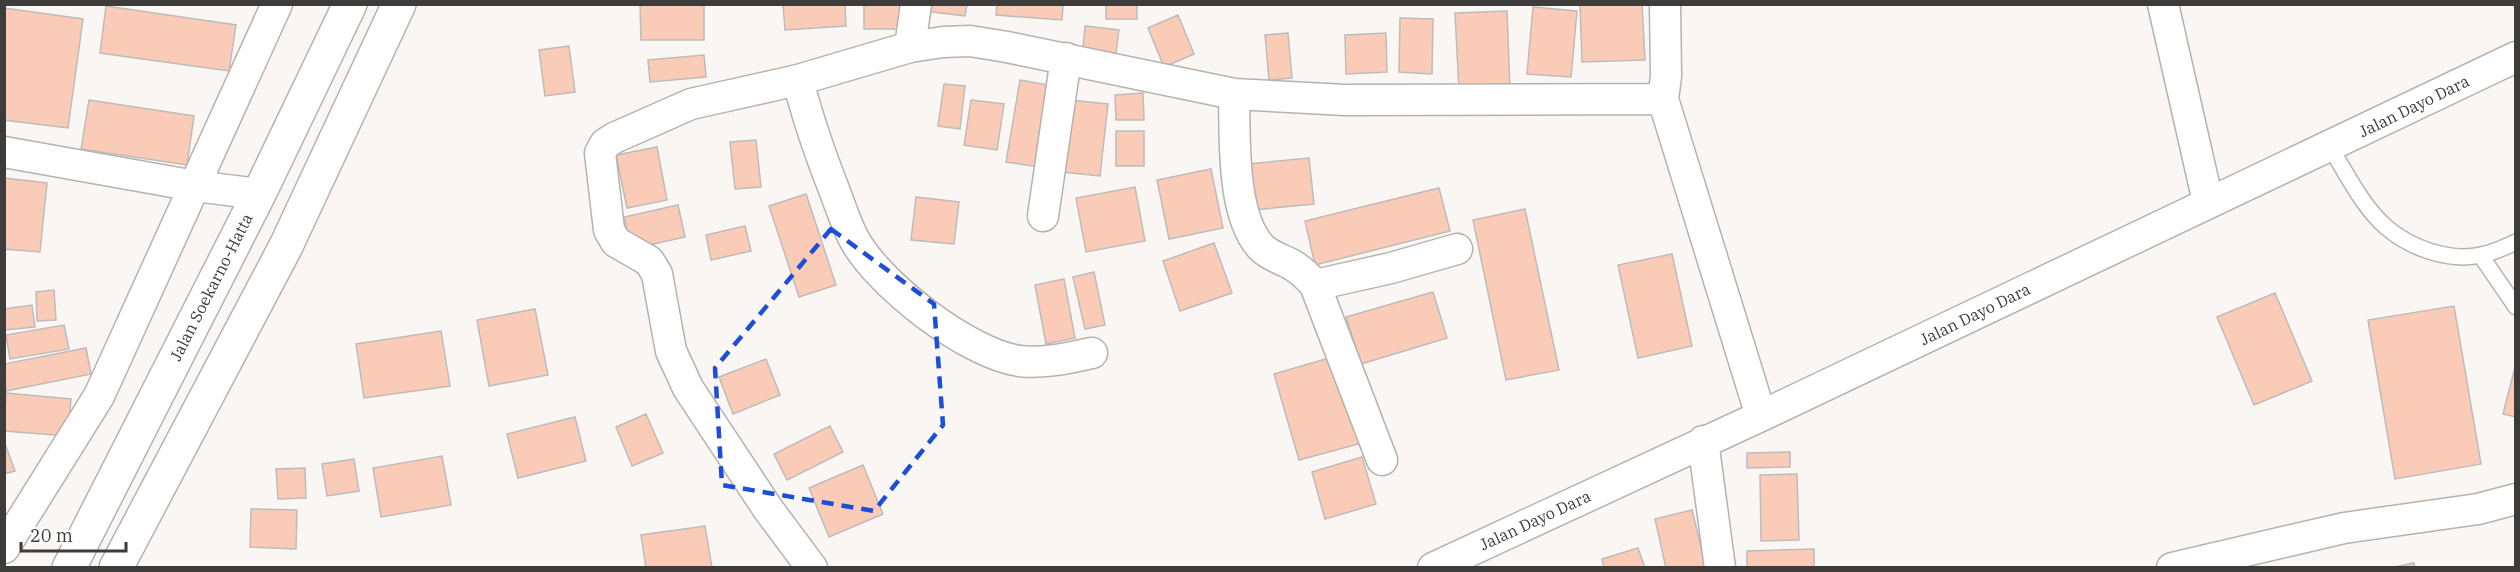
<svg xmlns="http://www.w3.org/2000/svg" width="2520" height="572" viewBox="0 0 2520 572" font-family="'IBM Plex Serif',serif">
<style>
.building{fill:#faccb7;stroke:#bfbbba;stroke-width:1.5}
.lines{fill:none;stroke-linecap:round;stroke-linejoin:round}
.service-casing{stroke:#b5b2b0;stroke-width:18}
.minor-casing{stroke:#b5b2b0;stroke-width:33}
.primary-casing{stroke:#b5b2b0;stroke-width:36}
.service{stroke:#fff;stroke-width:15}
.minor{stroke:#fff;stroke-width:30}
.primary{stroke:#fff;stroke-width:33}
.marked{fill:none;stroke:#1d4ed8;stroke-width:4.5;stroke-dasharray:12 8;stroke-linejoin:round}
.labels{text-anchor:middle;stroke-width:6;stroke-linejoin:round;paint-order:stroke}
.street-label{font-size:16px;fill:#3e3c3b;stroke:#fff}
</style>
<rect width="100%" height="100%" fill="#f9f6f4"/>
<path class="building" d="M640,4h64v36h-63z
M783,4h62l1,22 -61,4z
M864,4h43l-1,25h-42z
M925,4h42l-2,12 -41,-5z
M997,4h66l-1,16 -66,-5z
M1106,4h31v15h-31z
M1580,4h62l3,56 -63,2z
M106,6l130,19 -7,46 -129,-18z
M1533,7l44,4 -6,66 -44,-3z
M4,8l79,11 -15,109 -64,-8z
M1507,11l3,78 -51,2 -4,-78z
M1178,15l16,39 -30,13 -16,-39z
M1400,18l33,1 -1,55 -33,-2z
M1085,26l34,4 -3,23 -33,-4z
M1288,33l4,45 -23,2 -4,-45z
M1386,33l1,39 -41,2 -1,-39z
M569,46l6,46 -30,4 -6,-46z
M704,55l2,22 -56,5 -2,-22z
M1020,80l34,6 -15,81 -33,-5z
M944,84l21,2 -5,43 -22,-3z
M1143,93l1,27h-28l-1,-25z
M89,100l105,16 -7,49 -106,-16z
M971,100l33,4 -7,46 -33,-5z
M1070,100l38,4 -8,72 -38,-4z
M1116,131h28v35h-28z
M756,140l5,47 -26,2 -5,-47z
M657,147l10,53 -40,8 -11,-53z
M1309,158l5,46 -61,6 -5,-46z
M1211,169l12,59 -54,11 -12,-59z
M4,178l43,5 -7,69 -36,-3z
M1135,187l10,54 -59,11 -10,-54z
M1439,188l11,43 -135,34 -10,-44z
M806,194l30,91 -37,12 -30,-91z
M916,197l43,5 -5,42 -43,-4z
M678,205l7,32 -54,12 -7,-32z
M1525,209l34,161 -53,10 -33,-160z
M745,226l6,25 -40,9 -5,-25z
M1214,243l18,50 -52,18 -17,-50z
M1672,254l20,92 -54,12 -20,-93z
M1094,272l11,53 -20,4 -12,-52z
M1064,279l11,59 -29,6 -11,-59z
M54,290l2,30 -19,1 -1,-29z
M1433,292l14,46 -86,26 -15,-47z
M2275,293l37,88 -58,24 -37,-88z
M32,305l3,22 -31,3v-21z
M2454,306l27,158 -86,15 -27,-159z
M535,309l13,66 -59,11 -12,-66z
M64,325l5,24 -59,10 -4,-24z
M441,331l9,55 -86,12 -8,-54z
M86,348l5,26 -85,17 -2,-27z
M1336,356l26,87 -63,17 -25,-86z
M766,359l14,36 -47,19 -14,-37z
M2515,367l1,1v49l-13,-3z
M6,393l65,6 -3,37 -64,-5z
M646,414l17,39 -31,13 -16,-39z
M575,417l11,44 -68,17 -11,-44z
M830,426l13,26 -56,28 -13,-26z
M4,441l11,30 -11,3z
M1790,452v15l-43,1v-15z
M442,456l9,49 -70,12 -8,-49z
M1362,457l14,47 -51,15 -13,-47z
M354,459l5,32 -32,5 -5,-32z
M863,465l20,49 -54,23 -20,-49z
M305,468l1,30 -28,1 -2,-30z
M1797,474l2,66 -38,1 -1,-66z
M251,509l46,1 -1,39 -46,-2z
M1692,510l14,58h-40l-11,-49z
M705,526l7,42h-66l-5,-33z
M1638,548l7,20h-41l-2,-9z
M1814,549v19h-67v-17z
M2414,563l1,5h-25z"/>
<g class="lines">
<defs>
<path id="service" d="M2330,147c17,27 32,59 56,80 24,21 63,35 95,28 12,-2 24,-8 35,-13
M2481,256l35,51"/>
<path id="minor" d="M1665,4l1,72 -3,23 98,317
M2163,4l45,198
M910,47l6,-43
M798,80c10,40 22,74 37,112 6,16 11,32 19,47 25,46 113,114 165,122 25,3 49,-3 73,-8
M1234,94c1,42 -3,123 28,154 9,9 21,11 32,18 8,5 15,12 21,19l76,-17 66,-19
M4,152l191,34 64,8
M1043,216l23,-158
M1315,285l67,175
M1703,441l17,127
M4,548l95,-152 178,-392
M812,568l-44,-59 -80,-121 -17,-37 -14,-77 -8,-13 -33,-19 -7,-12 -9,-77 5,-9 9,-6 77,-34 107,-24 112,-33 33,-5 27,-1 37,6 227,47 111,6 318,-1
M1433,568l328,-152 755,-359
M2172,568l172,-40 134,-19 38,-10"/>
<path id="primary" d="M69,568l190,-374 91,-190
M116,568l170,-322 113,-242"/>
</defs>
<use href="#service" class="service-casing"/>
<use href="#minor" class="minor-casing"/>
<use href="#primary" class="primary-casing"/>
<use href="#service" class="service"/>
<use href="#minor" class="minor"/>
<use href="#primary" class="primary"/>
</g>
<path class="marked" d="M831,229l103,75 9,121 -69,86 -152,-26 -7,-117z"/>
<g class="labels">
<g class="street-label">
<text transform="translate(2414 106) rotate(-26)" y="6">Jalan Dayo Dara</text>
<text transform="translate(211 287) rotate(-63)" y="6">Jalan Soekarno-Hatta</text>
<text transform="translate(1975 314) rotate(-26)" y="6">Jalan Dayo Dara</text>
<text transform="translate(1535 520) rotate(-25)" y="6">Jalan Dayo Dara</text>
</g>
</g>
<rect width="2520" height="572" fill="none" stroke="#3e3c3b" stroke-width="12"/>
<path d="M21 542v9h105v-9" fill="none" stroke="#3e3c3b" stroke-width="3"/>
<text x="30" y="542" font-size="18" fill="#3e3c3b" stroke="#ffffff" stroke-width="4.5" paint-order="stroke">20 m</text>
</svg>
